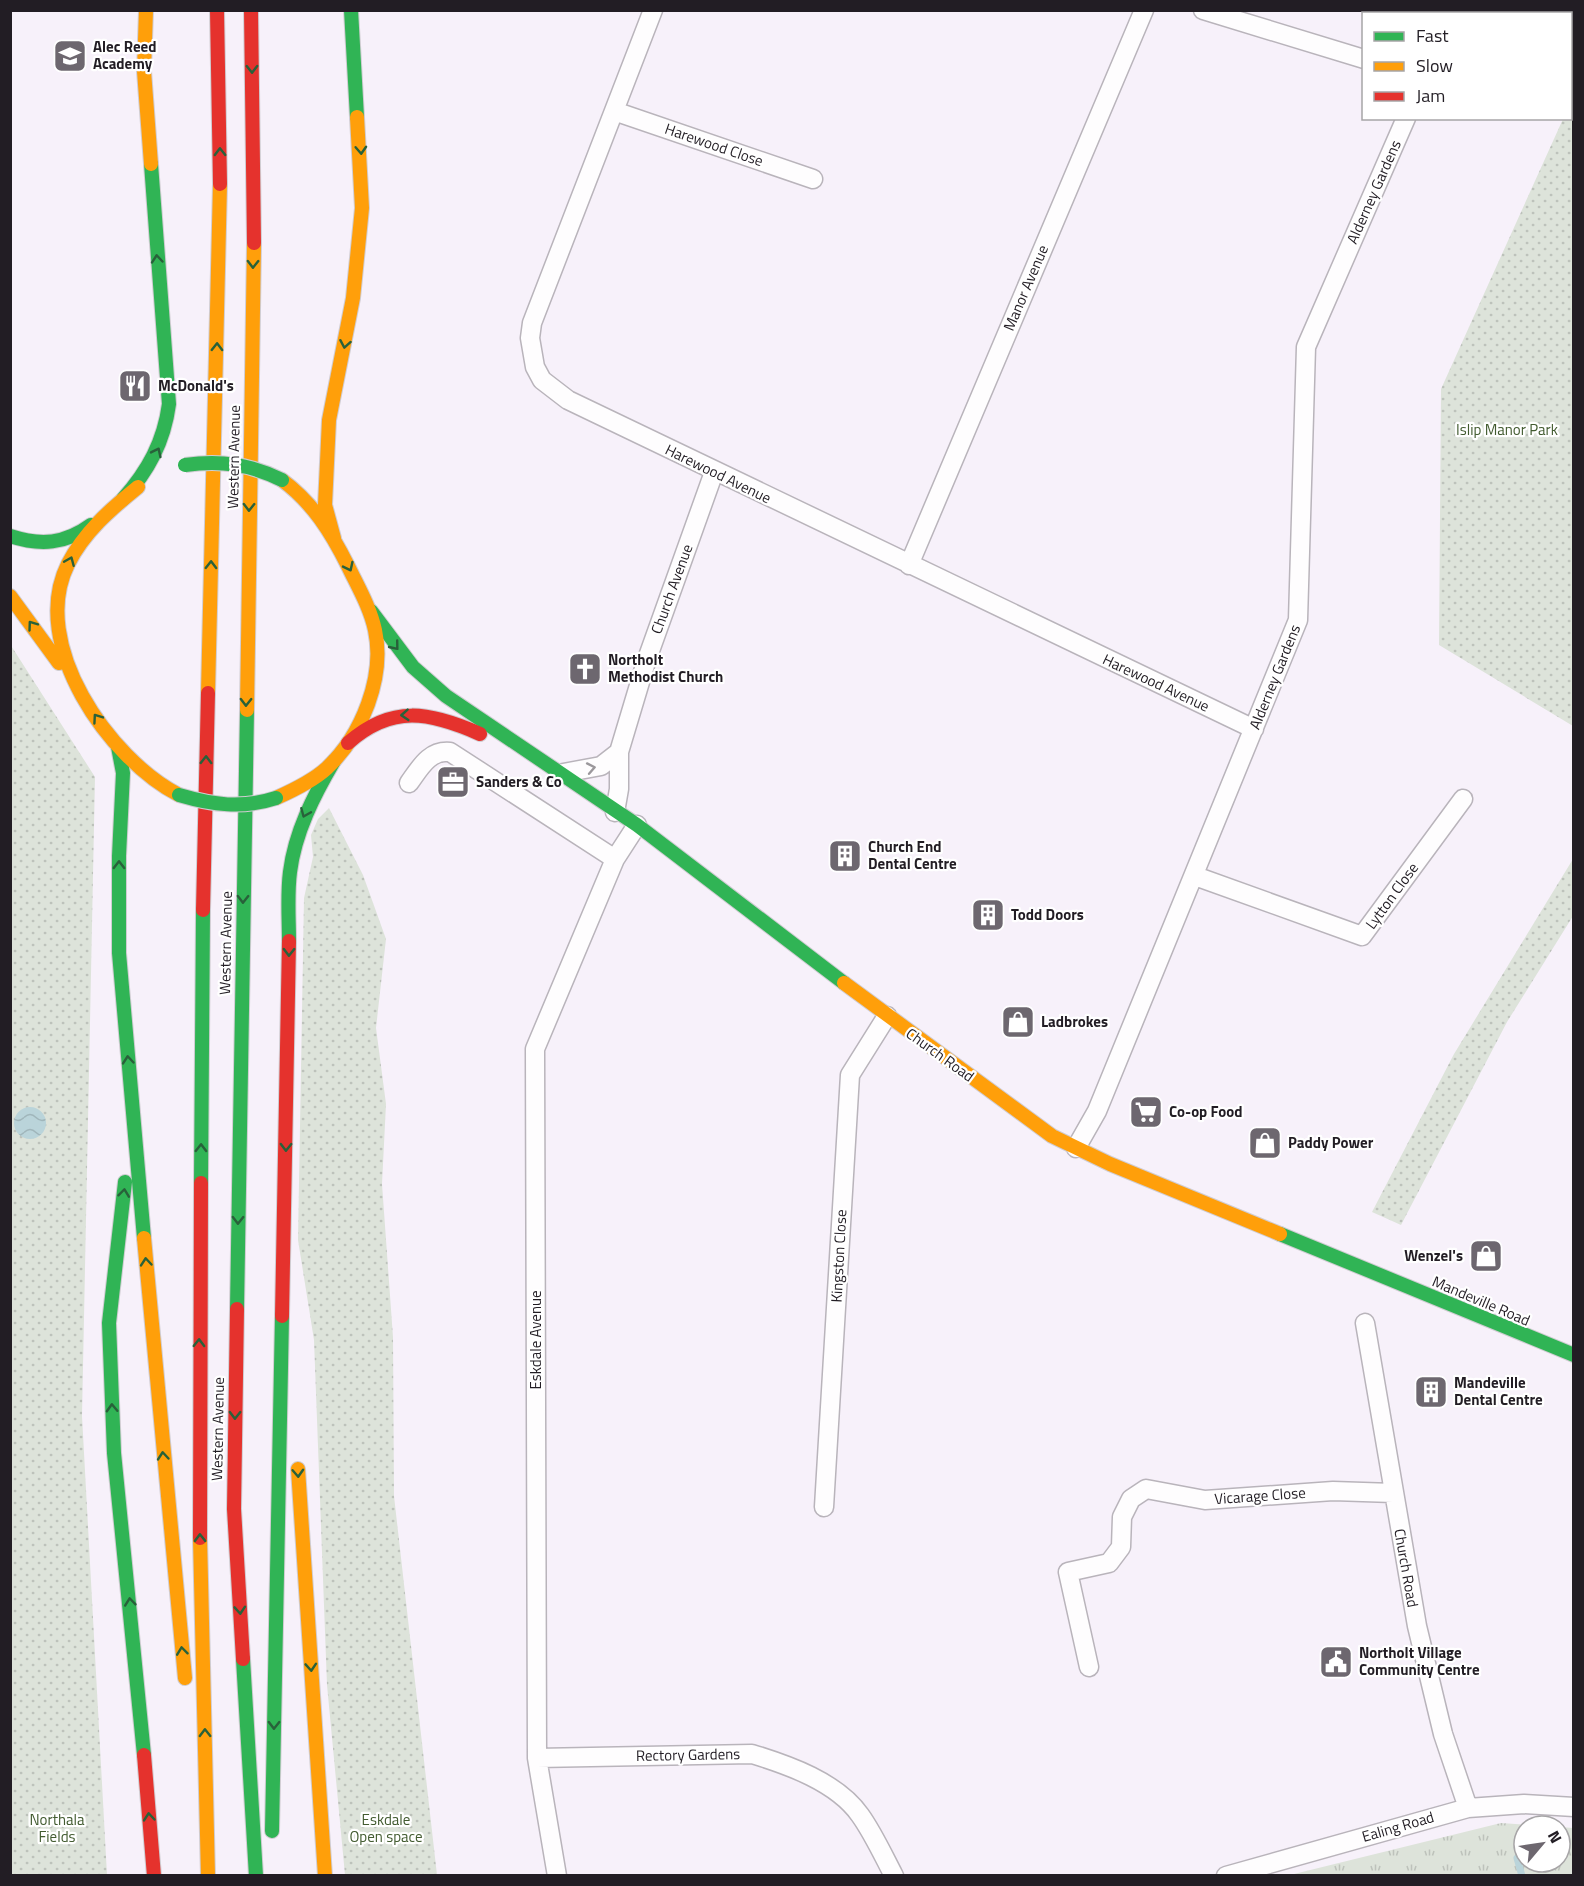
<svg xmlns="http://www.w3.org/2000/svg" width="1584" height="1886" viewBox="0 0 1584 1886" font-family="'Titillium Web',sans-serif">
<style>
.grass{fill:url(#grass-tufts)}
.park{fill:url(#park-dots)}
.water{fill:url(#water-waves)}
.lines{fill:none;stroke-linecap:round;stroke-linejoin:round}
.stream{stroke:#bad4da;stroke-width:7}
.street-casing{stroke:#b9b4bb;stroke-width:21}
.fast-casing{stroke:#d0cdd2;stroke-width:16}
.slow-casing{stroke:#d0cdd2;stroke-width:16}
.jam-casing{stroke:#d0cdd2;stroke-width:16}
.street{stroke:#fefdfe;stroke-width:18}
.fast{stroke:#30b455;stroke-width:14}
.slow{stroke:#ff9f0a;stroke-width:14}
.jam{stroke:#e5322d;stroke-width:14}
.fast-bridge-casing{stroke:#d0cdd2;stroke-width:16;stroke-linecap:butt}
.fast-bridge{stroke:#30b455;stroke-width:14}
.oneway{stroke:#28613a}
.oneway2{stroke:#9b989c}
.labels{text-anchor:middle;stroke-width:4.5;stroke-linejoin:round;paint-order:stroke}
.poi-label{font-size:15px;font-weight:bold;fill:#221d24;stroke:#fff;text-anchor:start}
.street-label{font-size:15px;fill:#221d24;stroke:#fff}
.park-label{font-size:15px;fill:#425b30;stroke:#fff}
</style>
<defs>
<pattern id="grass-tufts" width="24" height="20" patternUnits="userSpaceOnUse" patternTransform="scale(1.5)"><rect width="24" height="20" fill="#dde3da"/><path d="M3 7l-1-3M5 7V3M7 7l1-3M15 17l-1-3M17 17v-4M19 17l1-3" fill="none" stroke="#bdc2bb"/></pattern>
<pattern id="park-dots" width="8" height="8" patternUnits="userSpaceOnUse" patternTransform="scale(1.5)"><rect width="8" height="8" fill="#dde3da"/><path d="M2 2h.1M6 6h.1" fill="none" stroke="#bdc2bb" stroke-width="1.8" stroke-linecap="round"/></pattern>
<pattern id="water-waves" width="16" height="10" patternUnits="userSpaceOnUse" patternTransform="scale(1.5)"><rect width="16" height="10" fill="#bad4da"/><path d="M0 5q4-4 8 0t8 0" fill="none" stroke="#a0b6bb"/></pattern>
</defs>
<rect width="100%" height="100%" fill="#f7f1fa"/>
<path class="grass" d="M1501,1823l44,3h-21v36h36v-35l13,1v47h-283z"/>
<path class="park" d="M1573,94l1,632h-1l-134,-81 2,-256 122,-270 7,-1 1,-17z
M10,644l85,133 -13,639 25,459h-96z
M329,808l34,67 23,64 -10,89 10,76 -4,80 11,153 1,159 43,379h-92l-18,-190 -13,-345 -16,-100 6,-342 9,-41 -2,-22 7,-16z
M1573,859v57l-66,106 -106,203 -29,-13 82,-158z"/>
<path class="water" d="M14 1123a16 16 0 1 1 32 0a16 16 0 1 1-32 0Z"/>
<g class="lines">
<path class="stream" d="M1517,1858l5,18"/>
<defs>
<path id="street" d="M653,10l-121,313 -2,15 5,29 7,13 26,20 686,329
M1203,10l161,49
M614,111l199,68
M909,565l235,-555
M558,774l43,-8 18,-14
M409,783c11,-15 20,-33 41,-31l165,107
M615,812l4,-23v-37l27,-90 68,-190
M1195,876l167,60 101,-137
M1076,1148l21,-37 201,-491 8,-273 100,-229
M1365,1323l52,303 26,108 25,74
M824,1507l26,-432 37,-59
M1089,1667l-21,-95 41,-9 12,-16 1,-30 9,-18 15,-10 59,11 128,-9 60,2
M537,1758l215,-4c36,11 85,28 108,61 13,18 23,40 34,61
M557,1876l-20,-118 -2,-709 80,-190 22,-34
M1226,1876l242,-68 56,-4 50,3"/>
<path id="fast" d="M351,10l6,107
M123,499c25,-28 41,-57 46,-95l-18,-240
M10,536c31,10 55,8 81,-11
M371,611l42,56 33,29 191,129 207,158
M118,747l5,26 -4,83v97l25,285
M289,941c0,-22 -2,-46 1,-69 5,-40 24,-77 44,-111
M125,1182l-16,141 5,130 30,302
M201,1183l2,-273
M1280,1234l294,121
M237,1309l10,-599
M243,1659l13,217
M272,1831l10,-515"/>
<path id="slow" d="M146,10l-2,61 7,93
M138,487c-27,22 -54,45 -70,77 -40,80 41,195 111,231
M334,538l-9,-33 4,-85 24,-122 9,-90 -5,-91
M10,596l49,67
M208,693l12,-509
M247,710l7,-467
M276,798c18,-8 37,-17 51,-30 35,-33 58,-91 48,-138 -5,-23 -17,-43 -27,-64 -17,-34 -35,-63 -66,-86
M844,983l208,153 58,28 170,70
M144,1238l41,440
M298,1469l27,407
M200,1538l8,338"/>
<path id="jam" d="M217,10l3,174
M251,10l3,233
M348,743c44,-39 82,-31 132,-9
M203,910l5,-217
M237,1309l-3,200 9,150
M282,1316l7,-375
M200,1538l1,-355
M144,1755l10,121"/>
</defs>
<use href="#street" class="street-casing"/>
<use href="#fast" class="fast-casing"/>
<use href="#slow" class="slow-casing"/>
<use href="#jam" class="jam-casing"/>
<use href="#street" class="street"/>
<use href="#fast" class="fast"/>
<use href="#slow" class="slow"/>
<use href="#jam" class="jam"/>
<defs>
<path id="fast-bridge" d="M185,465c35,-5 65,-1 97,15
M179,795c34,10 63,14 97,3"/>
</defs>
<use href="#fast-bridge" class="fast-bridge-casing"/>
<use href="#fast-bridge" class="fast-bridge"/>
</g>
<defs><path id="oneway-chevron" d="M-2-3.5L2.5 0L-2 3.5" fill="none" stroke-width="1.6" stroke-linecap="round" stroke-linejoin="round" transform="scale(1.5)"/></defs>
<g class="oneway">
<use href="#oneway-chevron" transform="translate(252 69) rotate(89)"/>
<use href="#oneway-chevron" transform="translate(361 150) rotate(87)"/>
<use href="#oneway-chevron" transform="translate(220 152) rotate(-91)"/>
<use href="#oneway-chevron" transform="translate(157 259) rotate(-95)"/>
<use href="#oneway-chevron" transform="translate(253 264) rotate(91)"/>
<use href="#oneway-chevron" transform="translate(345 344) rotate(100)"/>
<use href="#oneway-chevron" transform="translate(217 347) rotate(-89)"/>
<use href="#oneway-chevron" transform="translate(157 452) rotate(-64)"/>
<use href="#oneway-chevron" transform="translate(249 507) rotate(91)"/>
<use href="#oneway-chevron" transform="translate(70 561) rotate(-67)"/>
<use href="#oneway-chevron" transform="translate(211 565) rotate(-89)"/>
<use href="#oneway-chevron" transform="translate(349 567) rotate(64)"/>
<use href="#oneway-chevron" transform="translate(32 625) rotate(-126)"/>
<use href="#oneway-chevron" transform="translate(395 646) rotate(51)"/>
<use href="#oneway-chevron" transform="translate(246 702) rotate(91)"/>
<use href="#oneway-chevron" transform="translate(405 715) rotate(176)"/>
<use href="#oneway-chevron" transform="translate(97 718) rotate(-125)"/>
<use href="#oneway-chevron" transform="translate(206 760) rotate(-89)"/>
<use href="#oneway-chevron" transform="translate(305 813) rotate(113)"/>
<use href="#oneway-chevron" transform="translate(119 865) rotate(-90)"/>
<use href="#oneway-chevron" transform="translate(243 899) rotate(91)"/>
<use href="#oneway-chevron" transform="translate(289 952) rotate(91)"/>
<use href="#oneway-chevron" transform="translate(128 1060) rotate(-95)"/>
<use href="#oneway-chevron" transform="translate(286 1147) rotate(91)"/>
<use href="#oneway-chevron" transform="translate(201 1148) rotate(-89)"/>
<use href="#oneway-chevron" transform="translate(124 1193) rotate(-83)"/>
<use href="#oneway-chevron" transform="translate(238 1220) rotate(91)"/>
<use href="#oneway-chevron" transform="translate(146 1262) rotate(-95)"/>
<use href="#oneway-chevron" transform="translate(199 1343) rotate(-89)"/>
<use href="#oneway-chevron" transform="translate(112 1408) rotate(-92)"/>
<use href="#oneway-chevron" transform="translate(235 1415) rotate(91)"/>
<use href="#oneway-chevron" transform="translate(163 1456) rotate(-95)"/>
<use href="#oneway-chevron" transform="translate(298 1473) rotate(87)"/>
<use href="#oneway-chevron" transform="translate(200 1538) rotate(-91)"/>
<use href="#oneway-chevron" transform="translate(130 1602) rotate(-96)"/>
<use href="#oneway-chevron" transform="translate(240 1610) rotate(86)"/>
<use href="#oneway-chevron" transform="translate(182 1651) rotate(-97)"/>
<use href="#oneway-chevron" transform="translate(311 1667) rotate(86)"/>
<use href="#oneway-chevron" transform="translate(274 1725) rotate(91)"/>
<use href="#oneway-chevron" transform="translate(205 1733) rotate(-91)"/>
<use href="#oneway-chevron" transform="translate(149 1817) rotate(-95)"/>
</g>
<use class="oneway2" href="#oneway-chevron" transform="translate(591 768) rotate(-11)"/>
<defs>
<symbol id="school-square" viewBox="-11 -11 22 22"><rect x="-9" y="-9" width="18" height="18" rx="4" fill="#6d676f" stroke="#fff"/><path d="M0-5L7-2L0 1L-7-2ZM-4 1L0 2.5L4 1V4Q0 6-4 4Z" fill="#fff"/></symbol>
<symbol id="restaurant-square" viewBox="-11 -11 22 22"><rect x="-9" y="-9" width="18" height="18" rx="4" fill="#6d676f" stroke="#fff"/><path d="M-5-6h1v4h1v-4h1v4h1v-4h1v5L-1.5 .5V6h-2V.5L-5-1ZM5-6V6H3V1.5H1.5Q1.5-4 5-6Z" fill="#fff"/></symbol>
<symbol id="church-square" viewBox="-11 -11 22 22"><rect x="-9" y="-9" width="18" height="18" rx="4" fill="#6d676f" stroke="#fff"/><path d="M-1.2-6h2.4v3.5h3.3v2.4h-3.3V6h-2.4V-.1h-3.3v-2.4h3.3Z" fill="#fff"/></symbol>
<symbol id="office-square" viewBox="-11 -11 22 22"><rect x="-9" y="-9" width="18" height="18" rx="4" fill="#6d676f" stroke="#fff"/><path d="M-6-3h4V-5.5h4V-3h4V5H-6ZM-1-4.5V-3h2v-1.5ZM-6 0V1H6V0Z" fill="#fff"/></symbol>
<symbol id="building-square" viewBox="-11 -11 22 22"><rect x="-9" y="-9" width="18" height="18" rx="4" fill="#6d676f" stroke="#fff"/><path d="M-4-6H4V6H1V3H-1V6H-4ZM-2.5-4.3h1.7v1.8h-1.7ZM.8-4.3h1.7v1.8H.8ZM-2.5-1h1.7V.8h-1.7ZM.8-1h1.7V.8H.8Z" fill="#fff"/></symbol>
<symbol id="shop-square" viewBox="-11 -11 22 22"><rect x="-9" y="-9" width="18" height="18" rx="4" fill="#6d676f" stroke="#fff"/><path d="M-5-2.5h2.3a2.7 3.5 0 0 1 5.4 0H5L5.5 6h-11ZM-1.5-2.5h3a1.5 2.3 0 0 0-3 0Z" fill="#fff"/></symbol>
<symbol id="supermarket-square" viewBox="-11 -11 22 22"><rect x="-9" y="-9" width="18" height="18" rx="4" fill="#6d676f" stroke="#fff"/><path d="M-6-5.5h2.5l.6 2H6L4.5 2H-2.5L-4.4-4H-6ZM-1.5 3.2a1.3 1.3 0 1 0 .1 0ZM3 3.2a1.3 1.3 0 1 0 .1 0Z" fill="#fff"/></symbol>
<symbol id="civic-square" viewBox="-11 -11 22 22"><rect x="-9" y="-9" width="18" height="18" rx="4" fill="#6d676f" stroke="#fff"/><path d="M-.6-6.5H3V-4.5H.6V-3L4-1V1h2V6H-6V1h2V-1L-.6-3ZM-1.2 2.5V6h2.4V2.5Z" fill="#fff"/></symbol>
</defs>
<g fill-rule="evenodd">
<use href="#school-square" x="51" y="37" width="38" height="38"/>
<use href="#restaurant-square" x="116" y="367" width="38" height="38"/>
<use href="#church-square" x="566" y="650" width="38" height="38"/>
<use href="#office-square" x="434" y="763" width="38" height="38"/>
<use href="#building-square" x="826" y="837" width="38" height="38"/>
<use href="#building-square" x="969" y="896" width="38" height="38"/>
<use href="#shop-square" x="999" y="1003" width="38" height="38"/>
<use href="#supermarket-square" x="1127" y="1093" width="38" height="38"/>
<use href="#shop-square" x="1246" y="1124" width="38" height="38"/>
<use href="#shop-square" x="1467" y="1237" width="38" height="38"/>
<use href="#building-square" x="1412" y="1373" width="38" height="38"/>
<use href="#civic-square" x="1317" y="1643" width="38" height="38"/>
</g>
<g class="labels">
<g class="poi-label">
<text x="93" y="52">Alec Reed<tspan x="93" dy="17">Academy</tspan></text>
<text x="158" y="391">McDonald's</text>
<text x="608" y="665">Northolt<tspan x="608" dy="17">Methodist Church</tspan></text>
<text x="476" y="787">Sanders &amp; Co</text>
<text x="868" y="852">Church End<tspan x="868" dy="17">Dental Centre</tspan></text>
<text x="1011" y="920">Todd Doors</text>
<text x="1041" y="1027">Ladbrokes</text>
<text x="1169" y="1117">Co-op Food</text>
<text x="1288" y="1148">Paddy Power</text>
<text x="1463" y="1261" text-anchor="end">Wenzel's</text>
<text x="1454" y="1388">Mandeville<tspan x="1454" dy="17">Dental Centre</tspan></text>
<text x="1359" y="1658">Northolt Village<tspan x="1359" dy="17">Community Centre</tspan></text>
</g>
<g class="street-label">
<text transform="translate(714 145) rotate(19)" y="5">Harewood Close</text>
<text transform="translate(1374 192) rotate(-66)" y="5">Alderney Gardens</text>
<text transform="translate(1026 288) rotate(-67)" y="5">Manor Avenue</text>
<text transform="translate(234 457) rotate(-89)" y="5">Western Avenue</text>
<text transform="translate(718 474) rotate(26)" y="5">Harewood Avenue</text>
<text transform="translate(672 589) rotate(-70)" y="5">Church Avenue</text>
<text transform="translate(1275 677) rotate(-68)" y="5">Alderney Gardens</text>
<text transform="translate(1156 683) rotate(25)" y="5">Harewood Avenue</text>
<text transform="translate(1392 896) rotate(-54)" y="5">Lytton Close</text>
<text transform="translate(226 943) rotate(-89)" y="5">Western Avenue</text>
<text transform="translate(940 1055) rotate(36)" y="5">Church Road</text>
<text transform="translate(839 1256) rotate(-87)" y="5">Kingston Close</text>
<text transform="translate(1481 1301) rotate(23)" y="5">Mandeville Road</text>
<text transform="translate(536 1340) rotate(-90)" y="5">Eskdale Avenue</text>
<text transform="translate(218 1429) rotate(-89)" y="5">Western Avenue</text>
<text transform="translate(1260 1496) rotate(-4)" y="5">Vicarage Close</text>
<text transform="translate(1406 1568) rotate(80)" y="5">Church Road</text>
<text transform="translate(688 1755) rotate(-1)" y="5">Rectory Gardens</text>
<text transform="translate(1398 1827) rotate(-16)" y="5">Ealing Road</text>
</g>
<g class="park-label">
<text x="1507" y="435">Islip Manor Park</text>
<text x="57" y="1825">Northala<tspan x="57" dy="17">Fields</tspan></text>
<text x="386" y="1825">Eskdale<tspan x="386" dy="17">Open space</tspan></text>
</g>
</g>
<rect width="1584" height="1886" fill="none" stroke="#221d24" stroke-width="24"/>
<rect x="1362" y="12" width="210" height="108" fill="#ffffff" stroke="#a7a5a7" stroke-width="1.5"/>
<rect x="1374" y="32" width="30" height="9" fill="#30b455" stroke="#a7a5a7" stroke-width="1.5"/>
<text x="1416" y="42" font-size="18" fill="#221d24">Fast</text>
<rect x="1374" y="62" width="30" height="9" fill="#ff9f0a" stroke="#a7a5a7" stroke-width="1.5"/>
<text x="1416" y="72" font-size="18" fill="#221d24">Slow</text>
<rect x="1374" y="92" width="30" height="9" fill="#e5322d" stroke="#a7a5a7" stroke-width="1.5"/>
<text x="1416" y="102" font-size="18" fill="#221d24">Jam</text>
<g transform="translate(1542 1844) rotate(61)"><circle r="28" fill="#ffffff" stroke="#a7a5a7" stroke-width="1.5"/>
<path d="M0-4.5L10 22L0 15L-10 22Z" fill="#6d676f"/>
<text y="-9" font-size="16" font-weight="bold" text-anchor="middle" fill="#221d24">N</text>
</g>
</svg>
